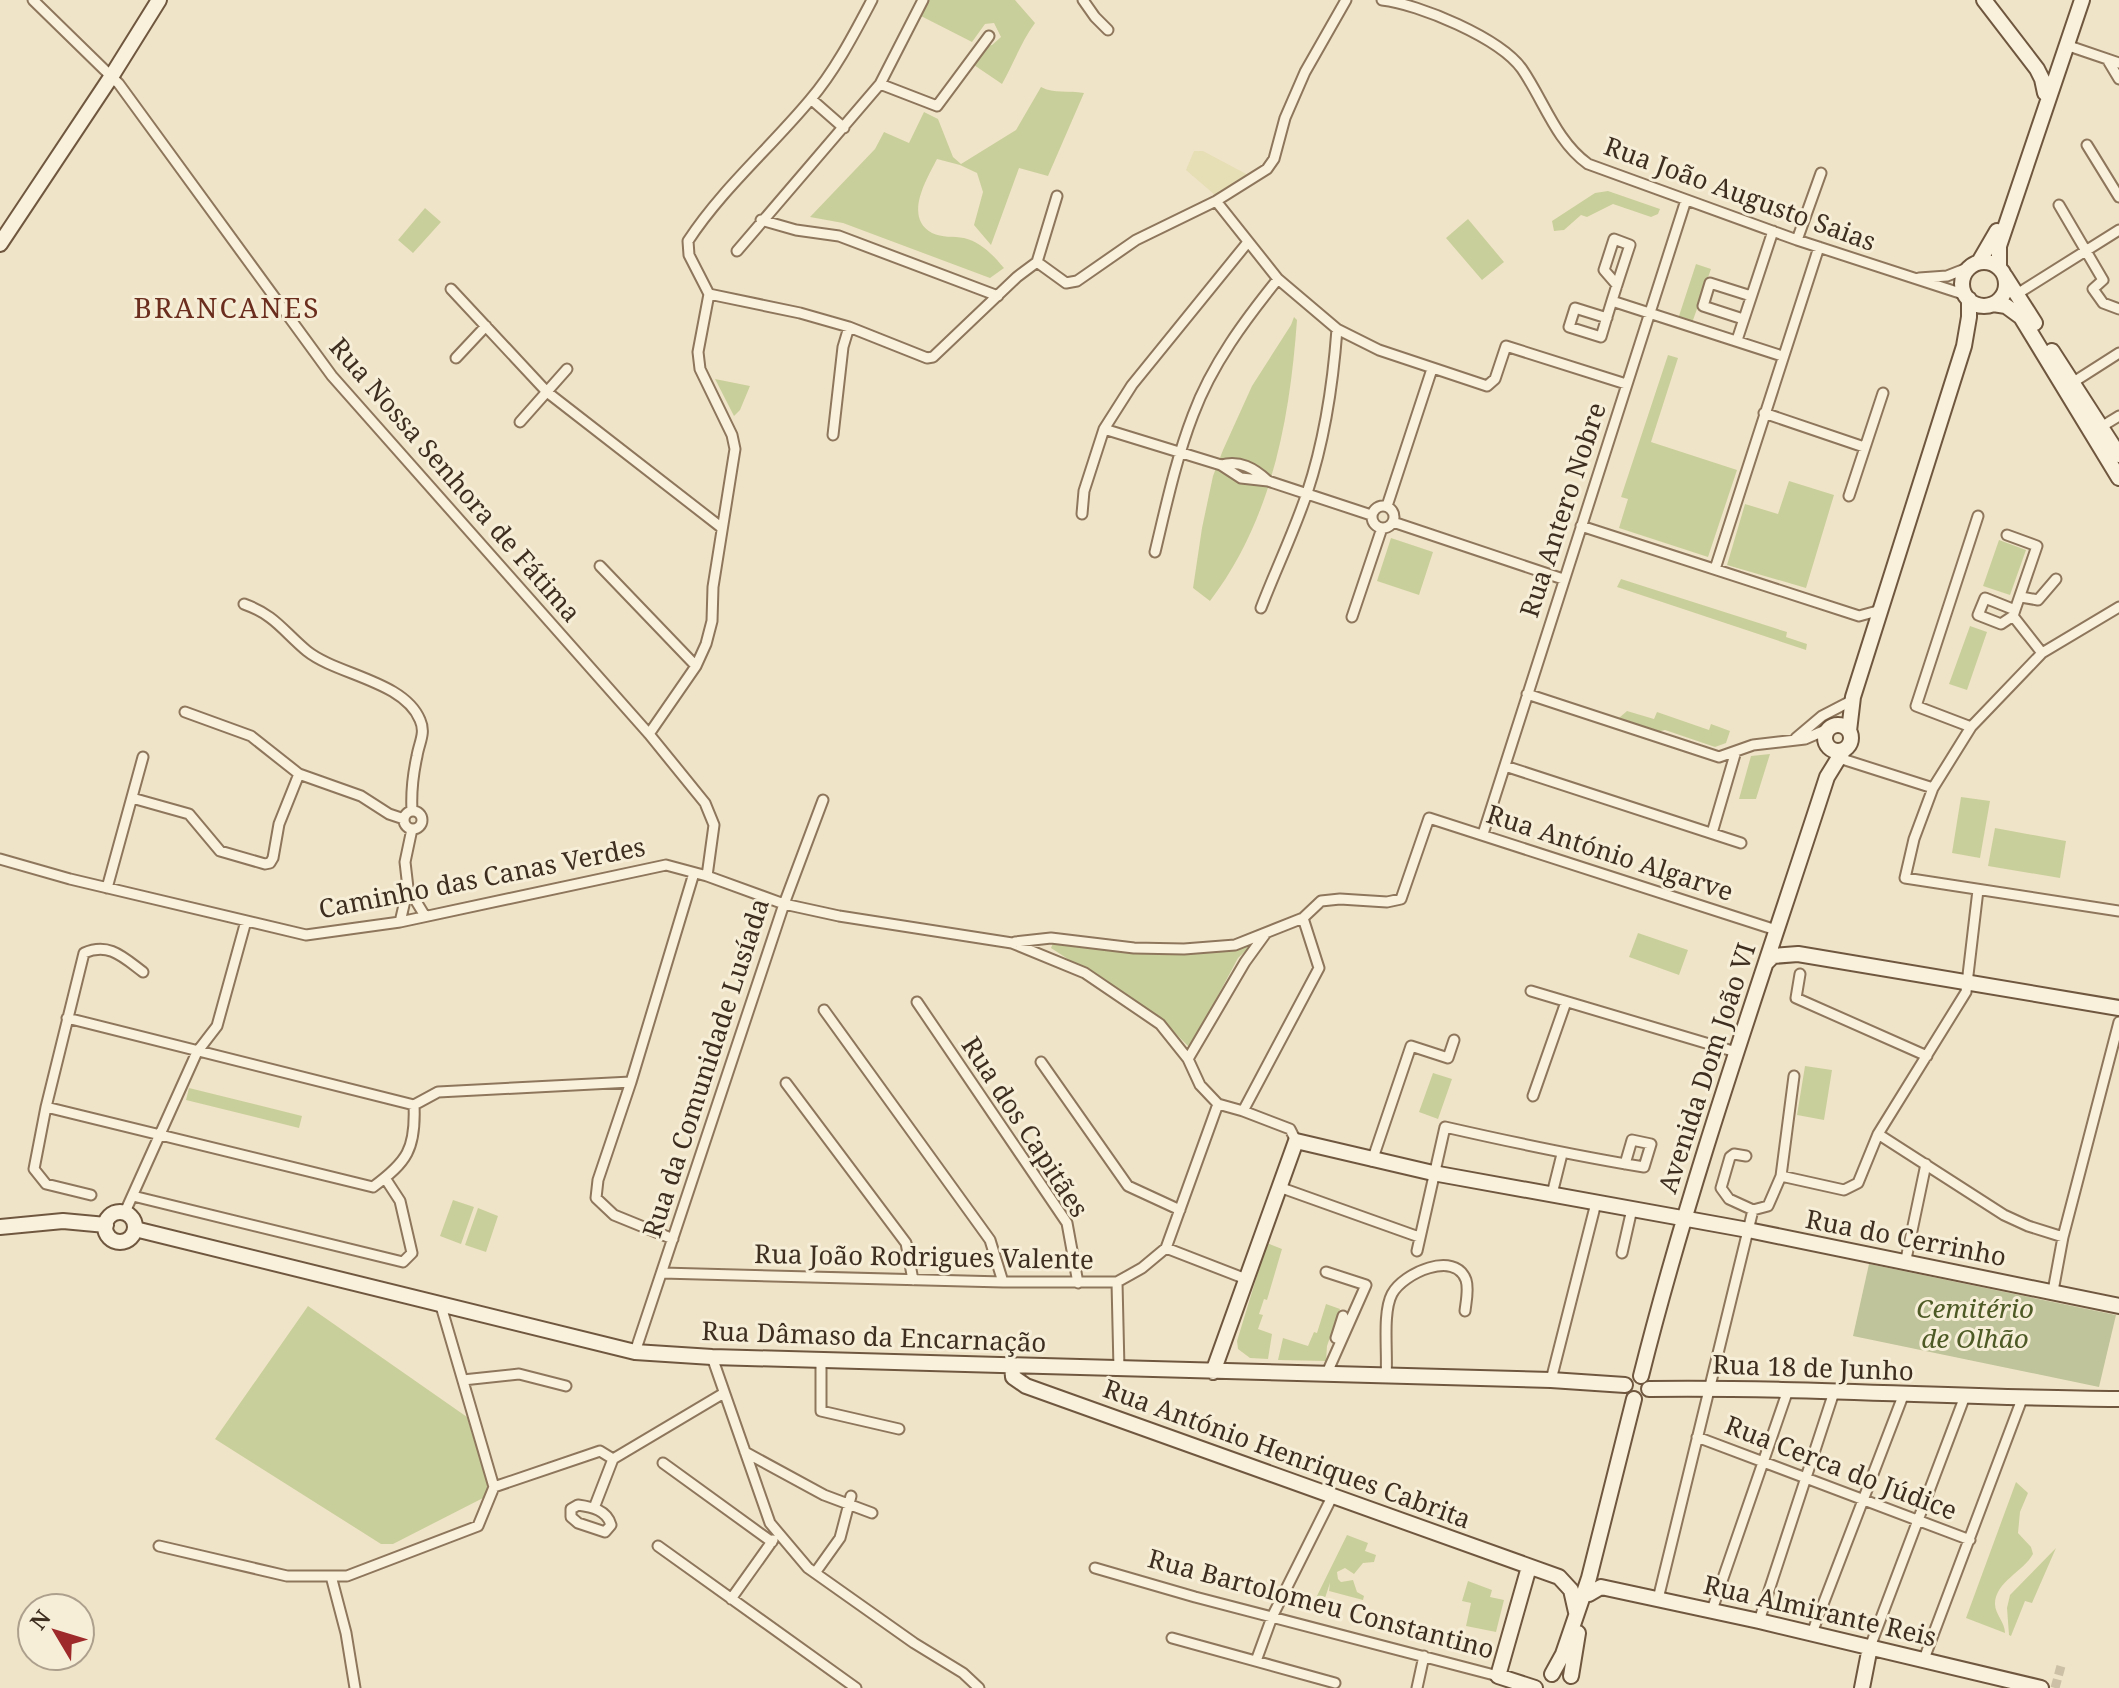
<svg xmlns="http://www.w3.org/2000/svg" width="2119" height="1688" viewBox="0 0 2119 1688" font-family="'Noto Serif',serif">
<style>
.farmland{fill:#e6deb5}
.green{fill:#c9cf9b}
.cemetery{fill:#bfc49a}
.lines{fill:none;stroke-linecap:round;stroke-linejoin:round}
.street-tunnel{stroke:#ccc0a6;stroke-width:9;stroke-dasharray:9 4.5;stroke-linecap:butt}
.street-casing{stroke:#8d765c;stroke-width:13}
.secondary-casing{stroke:#6f573f;stroke-width:18}
.street{stroke:#faf1dc;stroke-width:9}
.secondary{stroke:#faf1dc;stroke-width:14}
.labels{text-anchor:middle;stroke-width:6;stroke-linejoin:round;paint-order:stroke}
.street-label{font-size:26px;fill:#3d2e20;stroke:#f7eed8}
.park-label{font-size:26px;font-style:italic;fill:#4d5a26;stroke:#f7eed8}
.neighbourhood-label{font-size:28px;letter-spacing:2px;fill:#6b2e1e;stroke:#f7eed8}
</style>
<rect width="100%" height="100%" fill="#f0e4c8"/>
<path class="farmland" d="M1194,151h9l47,25 -35,19 -29,-25z"/>
<path class="green" d="M926,0h89l20,23c-14,19 -21,40 -33,61l-28,-19 13,-19 5,-1 9,-8 -7,-14 -9,1 -13,18 -53,-27z
M1041,87c13,7 28,3 43,6l-36,83 -29,-8 -28,77 -17,-20 9,-33 -6,-19 -17,-8 -23,-6c-10,20 -34,58 -5,74 10,5 22,3 32,5 17,4 29,17 40,30l-14,10 -147,-55 -33,-6 65,-68 9,-17 25,11 15,-31 14,7 15,38 8,7 55,-34z
M1608,191l52,18 -2,5 -7,3 -38,-13 -26,13 -6,-2 -17,15 -10,1 -2,-10 43,-28z
M425,208l16,14 -28,31 -15,-13z
M1468,219l36,43 -22,18 -36,-42z
M1696,264l15,5 -19,54 -14,-4z
M1294,317l3,3c-7,98 -25,200 -87,281l-17,-13 9,-60 11,-52 10,-26 29,-64 39,-61z
M1668,355l10,3 -27,84 86,28 -29,87 -89,-29 9,-29 -7,-2z
M715,379l35,7 -10,24 -6,6z
M1789,481l45,14 -28,93 -79,-23 18,-61 33,10z
M1391,538l42,14 -14,43 -42,-14z
M1999,540l27,10 -16,45 -27,-9z
M1621,579l166,53 -1,5 21,7 -1,6 -189,-63z
M1970,626l17,6 -20,58 -18,-6z
M1627,711l27,8 3,-7 52,18 2,-6 19,7 -4,12 -11,4 -50,-17 -8,2 -36,-12 -2,-2z
M1770,754l-14,45h-17l12,-43z
M1961,797l29,4 -10,57 -28,-5z
M1995,828l71,13 -6,37 -72,-12z
M1638,933l50,17 -9,25 -50,-18z
M1053,943l181,6 18,-4 -14,13 -48,90 -27,-27 -112,-73z
M1805,1066l27,4 -8,50 -27,-5z
M1433,1073l19,6 -14,40 -19,-7z
M189,1088l113,28 -3,12 -113,-28z
M453,1200l21,7 -13,37 -21,-8z
M478,1208l20,8 -12,36 -21,-7z
M1267,1243l15,6 -15,51 -3,-1 -5,15 4,1 -5,14 14,5 -4,25 -18,-1 -12,-9 -1,-8z
M1326,1304l14,5 -13,37 -1,15 -48,-1 5,-22 25,8 6,-14 3,1z
M308,1306l159,111 21,68 -3,12 -92,47h-12l-166,-105z
M2016,1482l12,11 -8,19 -2,21 13,14 2,7c-9,17 -38,28 -38,50 0,10 10,18 10,29l-39,-15z
M1347,1535l21,8 -3,8 11,4 -2,7 -11,1 -9,11 -9,-6 -8,4 1,7 3,3 12,-2 4,12 7,4 -1,4 -34,-9 1,-8 -10,30 -10,-3z
M2056,1548l-24,55 -7,-2 -14,35 -2,-1 -2,-27 3,-13z
M1468,1581l24,9 -2,7 14,3 -8,32 -30,-6 5,-23 -9,-2z"/>
<path class="cemetery" d="M1869,1264l247,51 -17,72 -246,-51z"/>
<g class="lines">
<path class="street-tunnel" d="M2055,1688l6,-22"/>
<defs>
<path id="street" d="M33,0l86,84 213,292 317,358 56,69 9,22 -7,51
M1083,0l12,17 13,13
M1382,0c37,4 118,38 140,69 22,32 34,72 66,95l209,76 169,55
M2066,45l53,18
M2107,59l12,20
M880,84l57,22 52,-70
M811,99l33,29
M2087,145l32,52
M1216,201l62,78 59,50 42,21 108,36 8,-7 11,-33 120,38
M2059,205l44,75 -10,9 10,14 16,6
M761,220l35,10 43,6 159,60
M1797,240l24,-67
M737,251l143,-167 43,-84
M1037,262l29,21 11,-2 59,-41 80,-39 51,-32 7,-10 11,-41 20,-46 41,-72
M1037,262l20,-66
M1919,278l28,-2 23,-9
M451,289l96,103 175,136
M709,294l91,19 49,14 78,31 6,-1 84,-80 20,-15
M2017,294l102,-64
M1612,301l170,55
M1607,318l-32,-10 -6,19 32,10c9,-31 19,-62 29,-92l-16,-6 -10,31 13,15
M1743,319l-40,-13 7,-23 41,13
M1737,340l36,-109
M456,358l30,-32
M2072,383l47,-30
M1764,413l100,34
M520,422l47,-53
M2101,427l18,-11
M1104,429l117,36 20,13 27,3 103,34
M833,435l10,-88 6,-20
M1221,465c19,-5 33,3 47,16
M1849,496l34,-103
M1372 517a11 11 0 1 1 22 0a11 11 0 1 1-22 0Z
M1387,506l45,-137
M1082,514l2,-23 20,-62 28,-44 116,-143
M1393,522l170,57
M1581,526l278,90 22,-6
M2007,535l30,11 -22,64
M1155,552c11,-46 21,-93 38,-137 19,-51 52,-95 85,-136
M600,566l96,100
M1715,569l104,-322
M2021,597l17,3 18,-21
M244,604c31,11 39,27 63,47 30,24 97,30 113,69 6,13 -1,23 -3,36 -4,18 -6,37 -5,55
M2119,607l-77,46 -71,74 -38,61 -19,51 -9,39 214,33
M1261,608c15,-39 33,-76 46,-115 18,-54 26,-109 30,-164
M2013,616l-12,8 -23,-9 7,-17 30,12 -2,6 29,37
M1352,617l30,-89
M1527,694l192,63 34,-12 52,-6 23,-10
M185,712l66,24 48,38 62,22 28,18 15,5
M1971,727l-55,-21 62,-190
M649,734l47,-68 10,-22 6,-23 1,-34 22,-138 -3,-14 -32,-66 -2,-17 11,-58 -20,-39 -1,-14c34,-52 82,-93 122,-141 25,-29 44,-66 62,-100
M1796,738l26,-22 27,-14
M1839,758l94,30
M1505,766l236,77
M132,798l57,16 31,37 45,13 5,-1 3,-5 6,-34 20,-50
M404 820a9 9 0 1 1 18 0a9 9 0 1 1-18 0Z
M1712,833l24,-82
M1483,834l203,-634
M0,859l70,20 236,56 94,-13 266,-57 41,11 77,28 55,12 173,27 73,30 75,51 28,35 12,26 18,19
M107,888l36,-131
M408,888l17,28
M400,922l8,-34 -3,-26 7,-33
M1015,942l36,-4 83,10 50,1 51,-4 68,-27 18,-17 19,-2 47,3 14,-3 28,-81 347,112
M1800,974l-4,24 131,58
M1531,991l205,61
M917,1002l150,221 11,60
M824,1010l166,230 13,42
M67,1018l347,87 24,-13 193,-10
M1188,1059l57,-97 21,-29
M1041,1062l87,124 52,24
M786,1083l120,160 7,37
M1533,1096l33,-94
M1218,1104l25,7 47,18 6,12
M46,1107l327,80c34,-25 43,-38 41,-82
M1243,1111l76,-143 -16,-50
M1878,1134l126,81 24,11 35,11
M1746,1156l-12,-2 -4,3 -9,31 8,11 24,11
M1372,1161l39,-115 37,12 6,-18
M1781,1176l63,14 14,-7 20,-49 88,-142 12,-102
M1279,1187l140,50
M1552,1194l10,-40
M91,1195l-45,-11 -12,-15 12,-62 38,-154c25,-11 39,4 59,19
M133,1196l270,66 9,-9 -12,-52 -15,-23
M125,1212l72,-160 20,-26 29,-105
M673,1239l-59,-24 -18,-17 2,-18 33,-98 63,-209
M1166,1248l80,31
M1417,1251l28,-124c66,15 132,29 199,40l7,-23 -19,-4 -7,24
M1622,1253l10,-44
M1905,1264l21,-100
M662,1273l341,9h114l25,-14 24,-20 52,-144
M1117,1282l2,87
M2053,1291l10,-54 56,-215
M1336,1338l7,-22
M635,1352l149,-448 39,-104
M712,1357l58,166 38,45 106,75 49,30 16,15
M821,1359v52l78,18
M1326,1375l40,-90 -40,-13
M1386,1376c2,-22 -4,-63 6,-82 11,-21 63,-44 74,-14 3,9 0,22 -1,31
M463,1380l56,-6 47,12
M1551,1380l45,-177
M1697,1437l273,103
M745,1452l79,43 48,18
M663,1463l109,79
M494,1487l106,-36 13,8
M578,1505c14,2 29,5 33,20l-6,7 -27,-9 -7,-6v-8z
M594,1508l19,-49 111,-66
M159,1546l128,30h60l131,-50 16,-39 -53,-181
M658,1546l198,142
M1095,1568l100,29 303,79
M815,1573l25,-35 11,-42
M331,1576l15,57 9,55
M731,1599l42,-59
M1658,1599l95,-389 15,-4 13,-30 13,-100
M1712,1610l76,-220
M1759,1621l75,-229
M1812,1633l91,-237
M1172,1638l163,45
M1870,1647l95,-251
M1924,1659l98,-260
M1256,1661l16,-44 61,-122
M1417,1688l7,-32"/>
<path id="secondary" d="M1984,0l53,69 5,10 3,14
M0,244l111,-167 48,-77
M1979,262l18,-31
M1962 284a22 22 0 1 1 44 0a22 22 0 1 1-44 0Z
M1999,267v-21l83,-246
M2005,276l30,47
M1993,304l13,2 15,11 98,161
M2052,351l67,104
M1825 738a13 13 0 1 1 26 0a13 13 0 1 1-26 0Z
M1849,731l4,-34 111,-351 5,-29v-18
M1766,963l7,-7 25,-2 321,54
M105 1227a15 15 0 1 1 30 0a15 15 0 1 1-30 0Z
M0,1227l63,-6 43,4
M135,1229l500,123 77,5 839,23 74,5
M1012,1365l1,12 13,9 533,191 12,13 5,22
M1213,1372l83,-231 137,32 315,57 371,76
M1641,1376c51,-203 122,-401 186,-599l16,-26
M1649,1389c157,-2 313,9 470,10
M1529,1567l-31,109 37,12
M1589,1594l12,-7 158,34 282,67
M1552,1674l11,-20 26,-76 45,-179
M1571,1676l7,-43
M1862,1688l8,-41"/>
</defs>
<use href="#street" class="street-casing"/>
<use href="#secondary" class="secondary-casing"/>
<use href="#street" class="street"/>
<use href="#secondary" class="secondary"/>
</g>
<g class="labels">
<g class="street-label">
<text transform="translate(1740 194) rotate(20)" y="9">Rua João Augusto Saias</text>
<text transform="translate(455 480) rotate(49)" y="9">Rua Nossa Senhora de Fátima</text>
<text transform="translate(1563 510) rotate(-72)" y="9">Rua Antero Nobre</text>
<text transform="translate(1610 853) rotate(18)" y="9">Rua António Algarve</text>
<text transform="translate(482 878) rotate(-11)" y="9">Caminho das Canas Verdes</text>
<text transform="translate(706 1068) rotate(-72)" y="9">Rua da Comunidade Lusíada</text>
<text transform="translate(1707 1068) rotate(-72)" y="9">Avenida Dom João VI</text>
<text transform="translate(1025 1127) rotate(57)" y="9">Rua dos Capitães</text>
<text transform="translate(1906 1238) rotate(11)" y="9">Rua do Cerrinho</text>
<text transform="translate(924 1257) rotate(1)" y="9">Rua João Rodrigues Valente</text>
<text transform="translate(874 1337) rotate(2)" y="9">Rua Dâmaso da Encarnação</text>
<text transform="translate(1813 1368) rotate(2)" y="9">Rua 18 de Junho</text>
<text transform="translate(1287 1454) rotate(20)" y="9">Rua António Henriques Cabrita</text>
<text transform="translate(1841 1468) rotate(21)" y="9">Rua Cerca do Júdice</text>
<text transform="translate(1321 1604) rotate(15)" y="9">Rua Bartolomeu Constantino</text>
<text transform="translate(1820 1611) rotate(13)" y="9">Rua Almirante Reis</text>
</g>
<g class="park-label">
<text x="1975" y="1318">Cemitério<tspan x="1975" dy="30">de Olhão</tspan></text>
</g>
<g class="neighbourhood-label">
<text x="227" y="318">BRANCANES</text>
</g>
</g>
<g transform="translate(56 1632) rotate(308)"><circle r="38" fill="#f7eed8" stroke="#ada18e" stroke-width="2"/>
<path d="M0-6L14 30L0 20L-14 30Z" fill="#9e2a2b"/>
<text y="-12" font-size="22" font-weight="bold" text-anchor="middle" fill="#3d2e20">N</text>
</g>
</svg>
